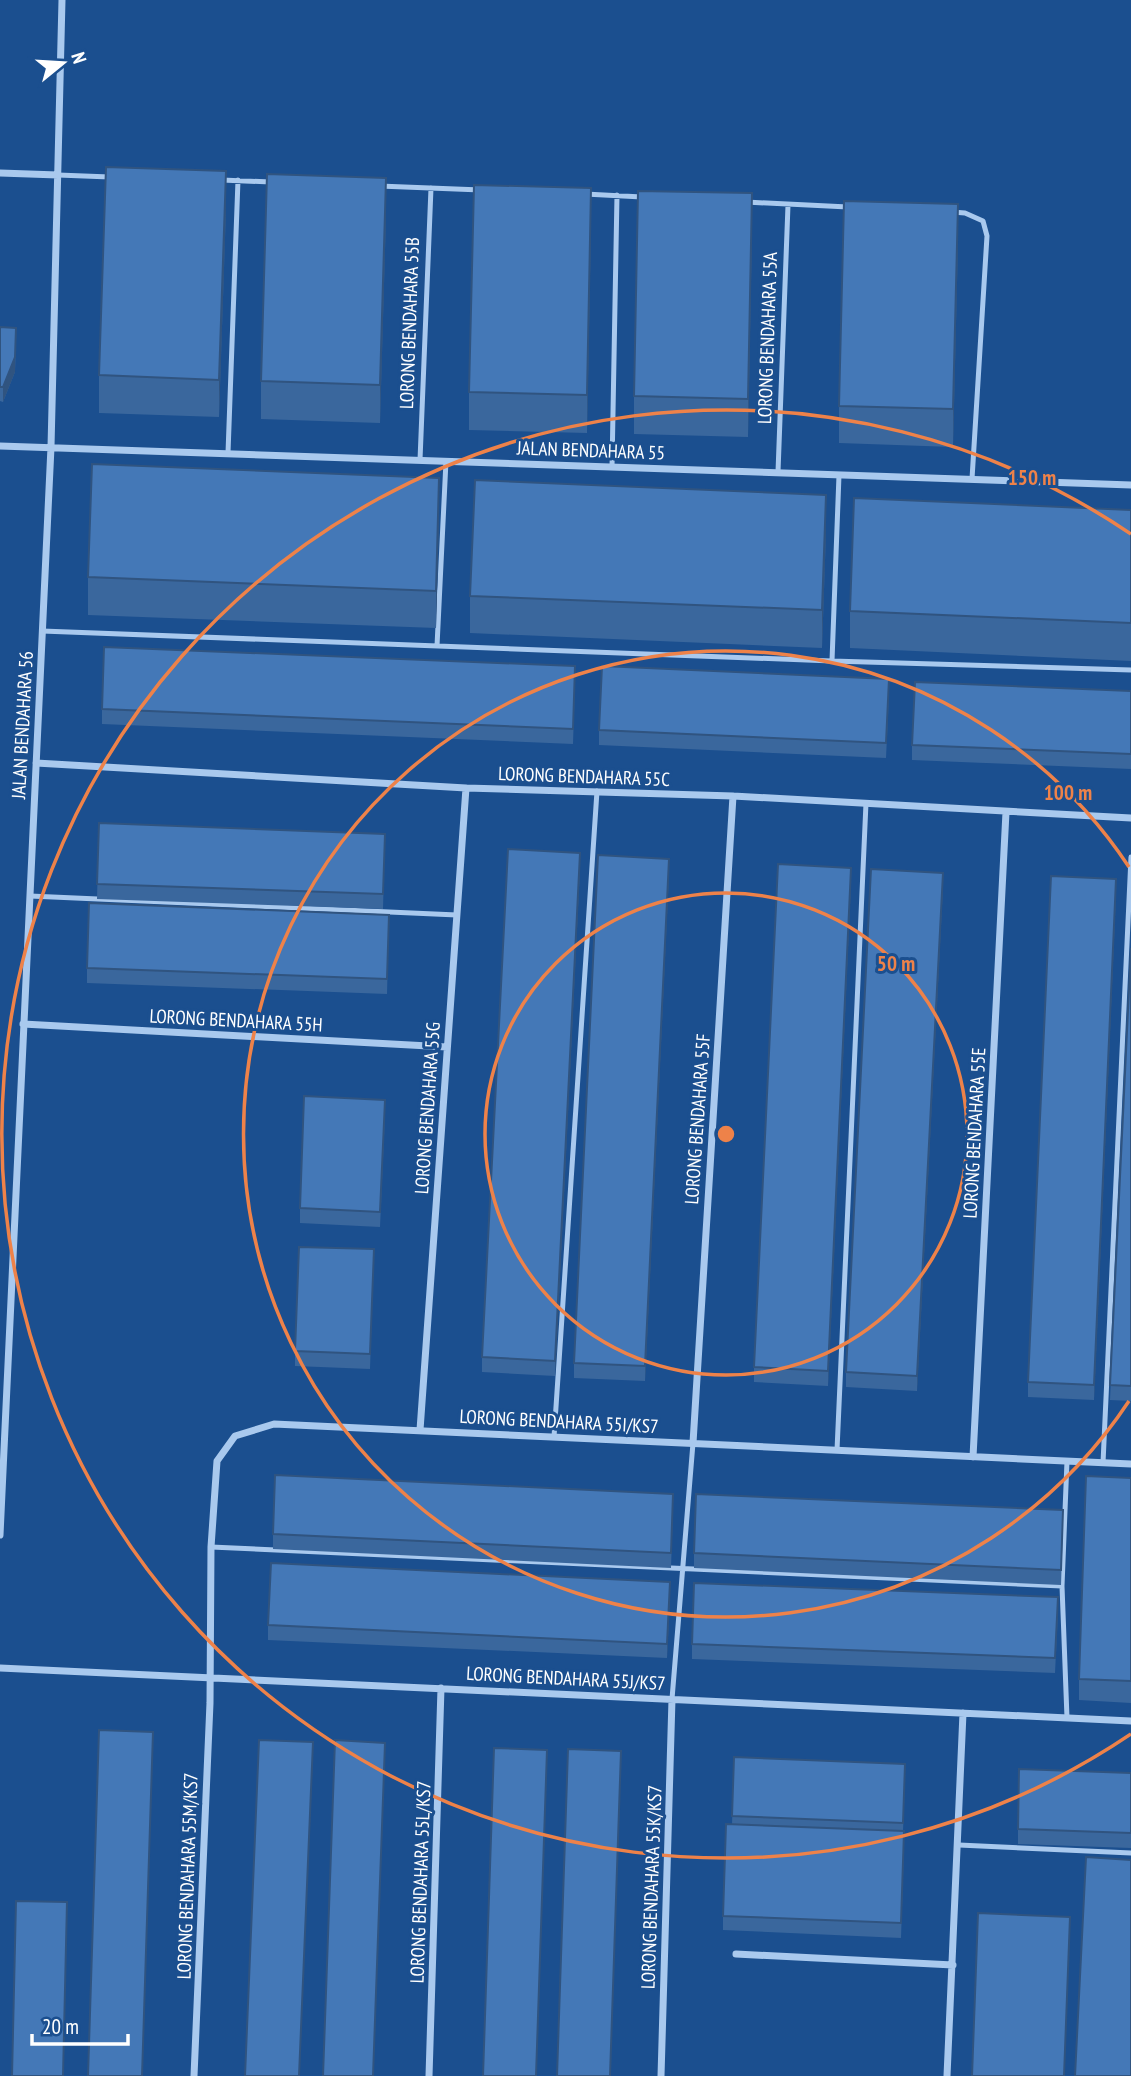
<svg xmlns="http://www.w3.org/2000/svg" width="1131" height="2076" viewBox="0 0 1131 2076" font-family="'PT Sans Narrow',sans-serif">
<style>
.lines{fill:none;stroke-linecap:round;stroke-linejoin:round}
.lane{stroke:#a9c9ee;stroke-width:5}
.street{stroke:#a9c9ee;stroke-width:7}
.wall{fill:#3a679d}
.shaded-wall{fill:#305480}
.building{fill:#4478b7;stroke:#305480;stroke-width:2}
.ring{fill:none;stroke:#ee8249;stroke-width:3.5}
.labels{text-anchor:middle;stroke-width:6;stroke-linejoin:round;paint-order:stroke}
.street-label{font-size:19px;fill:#fff;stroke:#1b4f8f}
.centre{fill:#ee8249;stroke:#1b4f8f;stroke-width:3.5}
.ring-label{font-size:21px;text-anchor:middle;font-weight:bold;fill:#ee8249;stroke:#1b4f8f;stroke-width:6;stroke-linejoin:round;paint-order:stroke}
</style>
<rect width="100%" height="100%" fill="#1b4f8f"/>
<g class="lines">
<path class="lane" d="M58,175l52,2
M222,180l49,2
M379,186l102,4
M585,194l57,3
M746,202l102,5
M952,212l13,1 18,8 4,15 -15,243
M228,453l10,-273
M420,460l11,-272
M612,467l5,-272
M778,472l10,-267
M42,631l790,30 299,9
M437,646l9,-185
M832,661l7,-186
M30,896l427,19
M554,1437l43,-646
M837,1450l29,-647
M1103,1463l28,-606
M211,1547l851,39
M672,1699l21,-256
M1067,1718l-5,-132 5,-125
M959,1845l172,8"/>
<path class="street" d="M0,173l58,2
M0,446l1131,39
M36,763l430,25 267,8 398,22
M23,1024l424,23
M420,1430l46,-642
M693,1443l40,-647
M973,1457l33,-645
M0,1535l51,-1088 11,-447
M0,1668l1131,53
M736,1954l217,11
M194,2076l16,-373 1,-156 6,-86 18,-25 39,-12 857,40
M429,2076l12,-388
M661,2076l11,-377
M947,2076l16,-363"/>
</g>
<path class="wall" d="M226,209l-7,208 -120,-4v-38z
M386,216l-6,207 -119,-4v-38z
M591,226l-4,207 -118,-3v-38z
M752,231l-4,206 -114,-3v-38z
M958,242l-5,205 -114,-4v-37z
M0,327l16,16 -1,29 -12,30 -3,-1z
M1131,510v151l-281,-13v-37z
M439,516l-3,112 -348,-13v-38z
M826,532l-4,116 -352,-15v-37z
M575,681l-2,63 -471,-20v-15z
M1131,691v78l-219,-9v-15z
M889,694l-3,64 -287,-13v-15z
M99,823l286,11 -2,75 -286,-10z
M580,868l-25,508 -73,-4v-15z
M669,874l-24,507 -71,-3v-15z
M851,883l-23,503 -74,-4v-15z
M943,887l-26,504 -71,-4v-15z
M1116,894l-22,506 -66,-3v-15z
M389,915l-2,79 -300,-11v-15z
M1131,948v453l-21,-1z
M385,1115l-5,112 -80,-4v-15z
M374,1249l-4,120 -75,-3v-15z
M1131,1478v225l-52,-3v-21z
M673,1509l-2,59 -398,-19v-15z
M1063,1525l-2,60 -367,-17v-15z
M670,1597l-3,61 -399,-18v-15z
M1058,1612l-3,61 -363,-14v-15z
M734,1757l171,22 -2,52 1,15 -3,92 -178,-8v-14l9,-91z
M1131,1773v75l-113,-4v-15z"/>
<path class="shaded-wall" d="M226,171v38l-7,208v-37z
M386,178v38l-6,207v-38z
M591,188v38l-4,207v-38z
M752,193v38l-4,206v-38z
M958,204v38l-5,205v-38z
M16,328l-1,44 -12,30v-15z
M439,478v38l-3,112v-37z
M826,495v37l-4,116v-38z
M580,853v15l-25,508v-15z
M669,859v15l-24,507v-15z
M851,868v15l-23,503v-15z
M943,873v14l-26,504v-15z
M1116,879v15l-22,506v-15z
M670,1582v15l-3,61v-14z
M313,1742v15l-14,319z"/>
<path class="building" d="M106,167l120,4 -7,209 -120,-5z
M267,174l119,4 -6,207 -119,-4z
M474,185l117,3 -4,207 -118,-3z
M638,191l114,2 -4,206 -114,-3z
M844,201l114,3 -5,205 -114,-3z
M0,327l16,1 -1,29 -12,30h-3z
M92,464l347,14 -3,113 -348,-14z
M475,480l351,15 -4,115 -352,-14z
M854,498l277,12v113l-281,-12z
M104,647l471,19 -2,63 -471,-20z
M602,666l287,13 -3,64 -287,-13z
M915,682l216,9v63l-219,-9z
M99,823l286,11 -2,60 -286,-10z
M508,849l72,4 -25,508 -73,-4z
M598,855l71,4 -24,507 -71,-3z
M778,864l73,4 -23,503 -74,-4z
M871,869l72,4 -26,503 -71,-4z
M1051,876l65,3 -22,506 -66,-3z
M89,903l300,12 -2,64 -300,-11z
M1131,948v438l-21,-1z
M304,1096l81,4 -5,112 -80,-4z
M299,1247l75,2 -4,105 -75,-3z
M275,1475l398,19 -2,59 -398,-19z
M1086,1476l45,2v203l-52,-2z
M696,1494l367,16 -2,60 -367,-17z
M271,1563l399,19 -3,62 -399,-19z
M694,1583l364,14 -3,61 -363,-14z
M99,1730l54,2 -11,344h-54z
M259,1740l54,2 -14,334h-54z
M335,1740l50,3 -12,333h-50z
M494,1748l53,2 -11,326h-53z
M568,1749l53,2 -11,325h-53z
M734,1757l171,7 -2,59 -171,-7z
M1019,1769l112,4v60l-113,-4z
M726,1824l178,7 -3,92 -178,-7z
M1086,1857l45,3v216h-56z
M16,1901l51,1 -4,174h-51z
M978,1913l92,4 -6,159h-92z"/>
<g class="ring">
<circle cx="726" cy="1134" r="241"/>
<path d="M1129 1401A483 483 0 1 1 1129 867"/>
<path d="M1131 1734A724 724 0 1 1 1131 534"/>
</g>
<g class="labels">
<g class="street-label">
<text transform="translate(409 323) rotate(-88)" y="7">LORONG BENDAHARA 55B</text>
<text transform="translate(767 338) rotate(-88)" y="7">LORONG BENDAHARA 55A</text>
<text transform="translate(591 450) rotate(2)" y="7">JALAN BENDAHARA 55</text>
<text transform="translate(22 725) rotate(-87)" y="7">JALAN BENDAHARA 56</text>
<text transform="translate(584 776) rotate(2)" y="7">LORONG BENDAHARA 55C</text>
<text transform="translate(236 1020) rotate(3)" y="7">LORONG BENDAHARA 55H</text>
<text transform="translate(427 1108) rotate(-86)" y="7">LORONG BENDAHARA 55G</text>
<text transform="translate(697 1119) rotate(-86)" y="7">LORONG BENDAHARA 55F</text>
<text transform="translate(974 1133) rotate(-87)" y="7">LORONG BENDAHARA 55E</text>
<text transform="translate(559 1421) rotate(3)" y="7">LORONG BENDAHARA 55I/KS7</text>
<text transform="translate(566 1678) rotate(3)" y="7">LORONG BENDAHARA 55J/KS7</text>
<text transform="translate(187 1876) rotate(-88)" y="7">LORONG BENDAHARA 55M/KS7</text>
<text transform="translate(420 1882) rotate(-88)" y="7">LORONG BENDAHARA 55L/KS7</text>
<text transform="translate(651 1887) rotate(-88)" y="7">LORONG BENDAHARA 55K/KS7</text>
</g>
</g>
<circle cx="726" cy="1134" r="10" class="centre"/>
<g class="ring-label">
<text x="1032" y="485">150 m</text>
<text x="1068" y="800">100 m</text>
<text x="896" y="971">50 m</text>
</g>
<g transform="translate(63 63) rotate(72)" stroke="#1b4f8f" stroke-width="5" paint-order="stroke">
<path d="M0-5L12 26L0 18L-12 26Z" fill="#ffffff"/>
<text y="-10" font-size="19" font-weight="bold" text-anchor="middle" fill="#ffffff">N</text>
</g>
<path d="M32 2034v10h96v-10" fill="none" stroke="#ffffff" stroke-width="3.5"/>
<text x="42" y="2034" font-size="21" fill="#ffffff" stroke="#1b4f8f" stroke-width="5" paint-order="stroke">20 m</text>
</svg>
